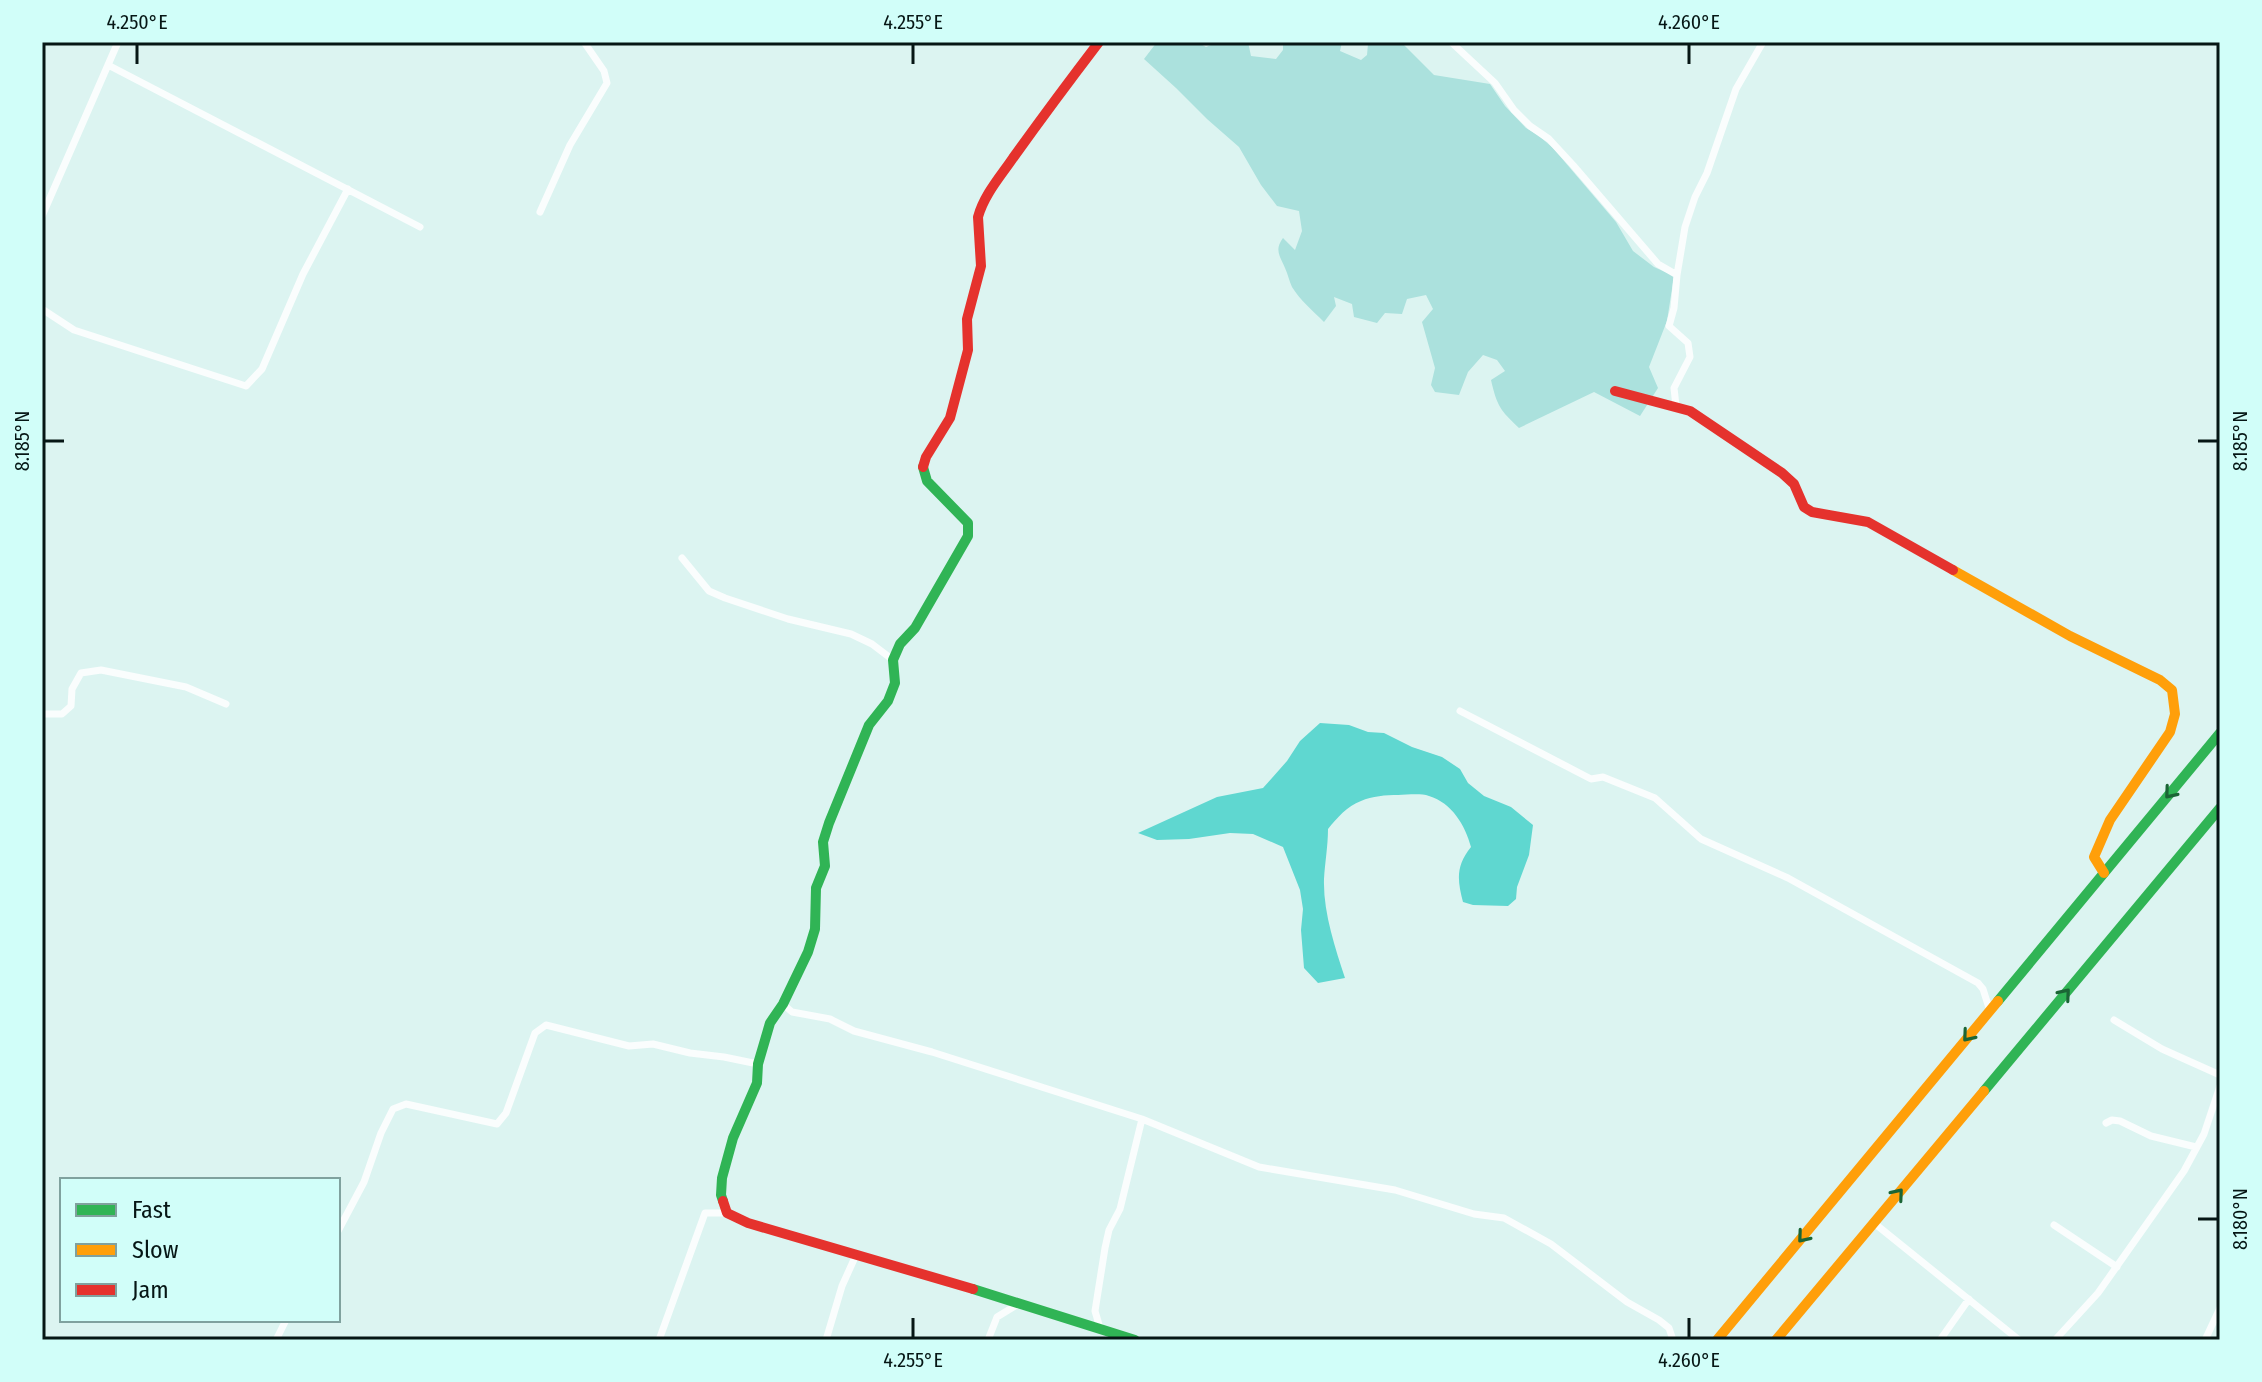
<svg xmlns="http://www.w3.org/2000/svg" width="2262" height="1382" viewBox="0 0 2262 1382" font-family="'Fira Sans Condensed',sans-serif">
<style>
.green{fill:#abe1dd}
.water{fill:#5fd7d0}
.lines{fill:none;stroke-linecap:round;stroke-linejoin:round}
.street{stroke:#fafdfd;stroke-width:7}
.fast{stroke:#30b455;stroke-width:10}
.slow{stroke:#ff9f0a;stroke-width:10}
.jam{stroke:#e5322d;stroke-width:10}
.oneway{stroke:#1b6535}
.ticks{fill:none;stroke:#061615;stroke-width:3}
.neatline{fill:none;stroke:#061615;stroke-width:3}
.ticks-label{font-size:20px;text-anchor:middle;fill:#061615}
</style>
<rect width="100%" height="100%" fill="#dcf4f1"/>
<path class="green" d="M1157,42h40l9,5 12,-5h30l3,14 25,3 7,-9v-8h59l-2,9 21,9 6,-5 1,-11 2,-2h31l33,33 56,9 15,22 21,22 12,7 15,13 63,74 17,29 21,16 20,9 -7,45 -18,46 9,21 -18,28 -46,-24 -75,36c-19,-18 -22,-22 -28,-48l14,-9 -8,-11 -14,-5 -15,17 -9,23 -24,-3 -4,-7 4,-17 -13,-46 11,-13 -7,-14 -19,4 -5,15 -17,-1 -8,10 -23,-6 -2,-13 -18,-7 2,9 -12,16c-11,-11 -24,-22 -32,-35 -3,-6 -4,-13 -7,-19 -5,-12 -11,-18 -2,-30l12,12 7,-19 -3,-20 -22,-5 -16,-21 -22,-38 -32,-28 -31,-31 -32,-29z"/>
<path class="water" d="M1320,723l29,2 19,7 16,1 28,14 30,10 18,12 8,14 16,13 27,11 22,18 -4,30 -12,32 -1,12 -8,7 -35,-1 -10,-3c-6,-23 -7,-36 8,-55 -6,-22 -19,-44 -42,-51 -9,-3 -22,-1 -31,-1 -12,0 -26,1 -37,6 -14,5 -24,17 -33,28 0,17 -3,33 -4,50 -1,33 11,68 21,99l-27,5 -14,-15 -3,-38 2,-21 -3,-19 -17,-43 -30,-13 -23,-1 -41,6 -32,1 -19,-7 79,-36 46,-9 24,-27 13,-20z"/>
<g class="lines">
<path class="street" d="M1451,42l44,41 19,27 16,16 19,13 24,26 85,99 19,11 -3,33 -5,18 19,17 2,14 -16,31 2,18
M108,65l312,162
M540,212l30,-67 37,-62 -3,-12 -20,-29
M42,216l76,-174
M1677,275l8,-48 10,-30 12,-24 29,-84 27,-47
M42,309l32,21 172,56 16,-17 41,-95 45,-85
M682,558l27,33 16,7 63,21 63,15 21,10 21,16
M1460,711l131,68 12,-2 52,21 46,41 87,39 190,105 5,6 6,19
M42,714h20l9,-8 1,-17 9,-16 20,-3 85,17 40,17
M783,1004l9,8 38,7 24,12 78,21 210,67 -22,90 -11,21 -4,18 -10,63 5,17
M2114,1020l48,29 58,26
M1142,1119l117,48 136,23 79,24 30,4 47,26 76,58 32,18 10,8 4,12
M2106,1123l6,-3 8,1 31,15 45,11
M1874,1223l145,117
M2054,1225l63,42
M338,1231l26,-49 17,-49 12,-24 13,-5 91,20 9,-11 29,-80 11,-8 83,21 24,-2 37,9 34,4 34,7
M276,1340l10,-20
M659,1340l46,-127h22
M826,1340l16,-54 14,-31
M988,1340l9,-23 23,-14
M1940,1340l29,-41
M2055,1340l43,-47 86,-122 20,-37 16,-48
M2205,1340l15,-32"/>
<path class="fast" d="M1998,1001l222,-268
M1984,1091l236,-283
M723,1201l-2,-6 1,-17 11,-40 24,-55 1,-19 12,-41 13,-19 25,-52 7,-23 1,-41 9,-22 -2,-24 6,-19 40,-98 19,-24 7,-18 -2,-23 7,-16 15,-16 53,-92v-13l-41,-42 -4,-14
M973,1289l162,51"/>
<path class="slow" d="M1953,570l117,66 90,44 12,10 3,24 -5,18 -60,88 -16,37 10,16
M1717,1340l281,-339
M1776,1340l208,-249"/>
<path class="jam" d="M1615,391l75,20 92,62 12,11 10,23 8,5 56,10 85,48
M923,467l3,-10 24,-39 18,-68 -1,-31 14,-53 -3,-49c6,-22 22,-40 35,-59 28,-39 57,-78 86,-116
M723,1201l4,12 21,10 225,66"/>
</g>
<defs><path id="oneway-chevron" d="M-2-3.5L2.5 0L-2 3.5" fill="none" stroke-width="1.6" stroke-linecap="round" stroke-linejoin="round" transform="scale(2)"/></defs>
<g class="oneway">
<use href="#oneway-chevron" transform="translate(2170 793) rotate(130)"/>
<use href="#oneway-chevron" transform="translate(2065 994) rotate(-50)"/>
<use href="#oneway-chevron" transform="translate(1968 1036) rotate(130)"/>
<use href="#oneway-chevron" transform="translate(1898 1194) rotate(-50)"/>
<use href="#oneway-chevron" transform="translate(1803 1237) rotate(130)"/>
</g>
<path class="ticks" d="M137,44v20M913,44v20M1689,44v20M44,441h20M2198,441h20M2198,1219h20M913,1318v20M1689,1318v20"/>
<rect width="2262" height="1382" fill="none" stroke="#d1fef9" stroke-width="88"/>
<rect x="60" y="1178" width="280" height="144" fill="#d1fef9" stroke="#80a19e" stroke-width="2"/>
<rect x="76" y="1204" width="40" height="12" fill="#30b455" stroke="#80a19e" stroke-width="2"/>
<text x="132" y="1218" font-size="24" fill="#061615">Fast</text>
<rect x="76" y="1244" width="40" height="12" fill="#ff9f0a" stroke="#80a19e" stroke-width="2"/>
<text x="132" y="1258" font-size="24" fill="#061615">Slow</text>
<rect x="76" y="1284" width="40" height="12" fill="#e5322d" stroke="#80a19e" stroke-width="2"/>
<text x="132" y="1298" font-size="24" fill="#061615">Jam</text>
<rect x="44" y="44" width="2174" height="1294" class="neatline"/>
<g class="ticks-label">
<text x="137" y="29">4.250°E</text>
<text x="913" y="29">4.255°E</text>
<text x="1689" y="29">4.260°E</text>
<text transform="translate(22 441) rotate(-90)" y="7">8.185°N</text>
<text transform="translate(2240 441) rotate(-90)" y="7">8.185°N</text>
<text transform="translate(2240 1219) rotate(-90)" y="7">8.180°N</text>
<text x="913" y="1367">4.255°E</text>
<text x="1689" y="1367">4.260°E</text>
</g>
</svg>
